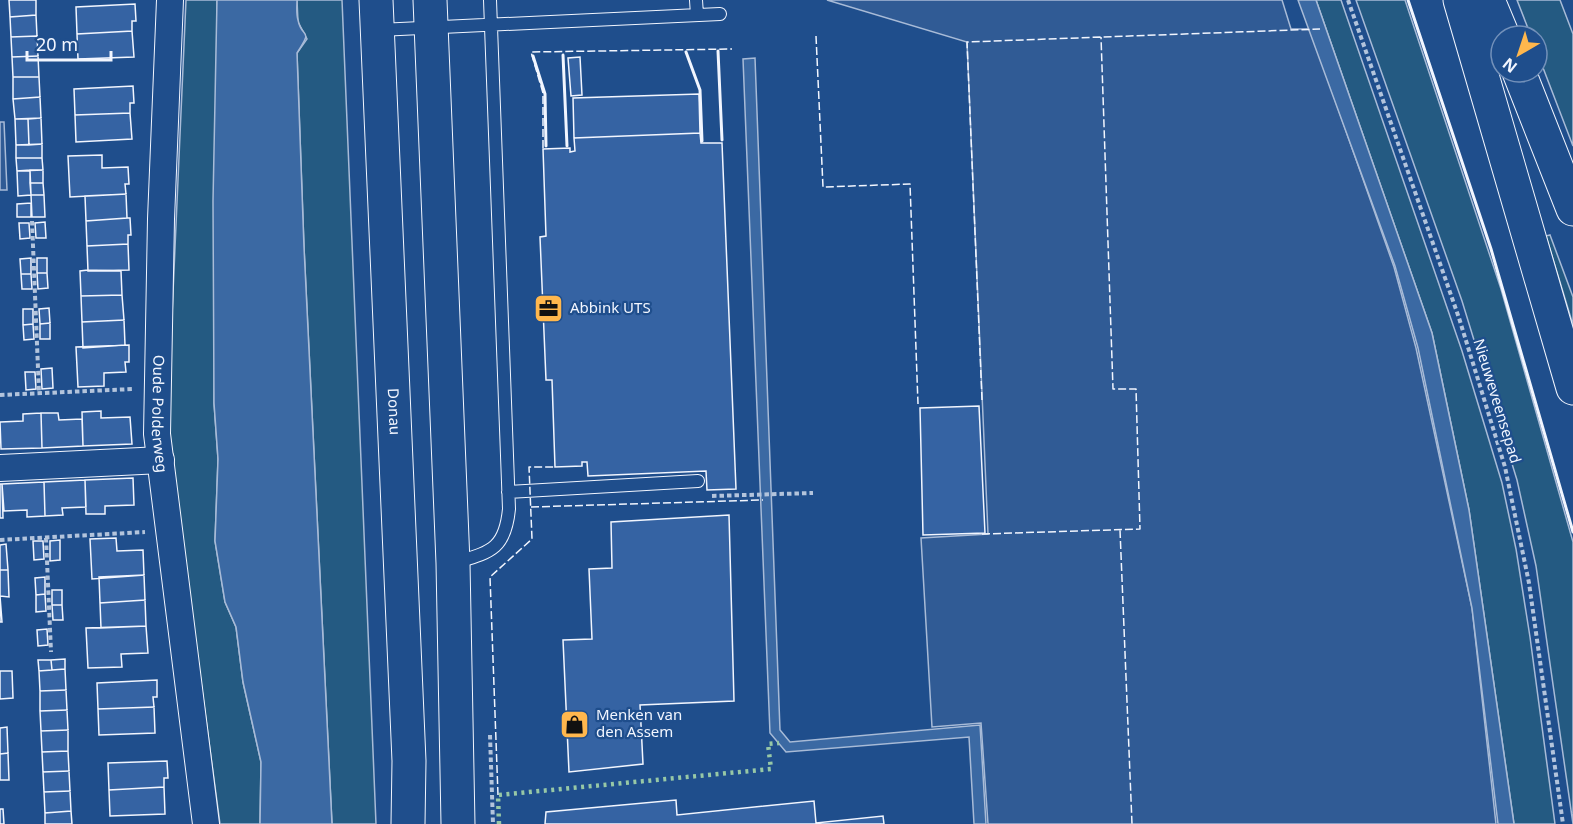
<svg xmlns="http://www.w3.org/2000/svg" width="1573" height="824" viewBox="0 0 1573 824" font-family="'Noto Sans',sans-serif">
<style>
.green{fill:#245a82;stroke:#a8bbd7;stroke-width:1.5}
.parking{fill:#305b95;stroke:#a8bbd7;stroke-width:1.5}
.water{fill:#3b69a3;stroke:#a8bbd7;stroke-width:1.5}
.building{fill:#3563a3;stroke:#f2f6ff;stroke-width:1.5}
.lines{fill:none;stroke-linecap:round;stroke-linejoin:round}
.lane-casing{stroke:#f2f6ff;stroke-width:14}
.street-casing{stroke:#f2f6ff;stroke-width:28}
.secondary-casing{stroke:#f2f6ff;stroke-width:35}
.highway-casing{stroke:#f2f6ff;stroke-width:35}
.path{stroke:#b3c4dc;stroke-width:4;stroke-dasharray:4.5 3;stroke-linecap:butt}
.lane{stroke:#1f4e8c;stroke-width:12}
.street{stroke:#1f4e8c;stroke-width:26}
.secondary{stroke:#1f4e8c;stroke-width:33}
.highway{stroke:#1f4e8c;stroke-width:33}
.hedge{stroke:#97c8a6;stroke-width:4.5;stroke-dasharray:3 4.5;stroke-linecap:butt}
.fence{stroke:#f2f6ff;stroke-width:1.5;stroke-dasharray:8 3;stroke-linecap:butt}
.wall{stroke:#f2f6ff;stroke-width:3}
.labels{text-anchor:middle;stroke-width:4.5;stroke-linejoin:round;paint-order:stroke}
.poi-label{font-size:15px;fill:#f2f6ff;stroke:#1f4e8c;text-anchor:start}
.street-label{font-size:15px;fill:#f2f6ff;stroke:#1f4e8c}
</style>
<rect width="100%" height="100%" fill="#1f4e8c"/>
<path class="green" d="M186,0h31l-3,403 4,56 -3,82 10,61 11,25 7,55 18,80 -1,62h-40l-53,-396z
M297,0h45l34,824h-44l-28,-577 -7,-194 10,-14 -9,-17z
M1316,0h25l121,351 40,132 14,66 14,88 25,187h-41l-45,-314 -37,-177z
M1356,0h49l96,289 72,253v282l-37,-258 -19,-86 -55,-179z
M1517,0h43l13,34v112l-36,-94v-16h-6z
M1550,235l23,62v28l-27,-89z"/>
<path class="parking" d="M827,0h455l9,29h19l84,238 22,81 56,260 24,216h-508l-7,-101 -49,4 -11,-189 67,-4 -21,-492z
M0,122h4l3,68h-7z"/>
<path class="water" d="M217,0h80c0,6 -1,14 1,20 4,20 16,7 -1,33l7,194 28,577h-72l1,-62 -18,-80 -7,-55 -11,-25 -10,-61 3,-82 -4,-56 -1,-202z
M1298,0h18l116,333 37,177 45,314h-16l-26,-216 -54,-260 -23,-82z
M755,58l25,672 10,12 190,-17 6,99h-12l-5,-87 -183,15 -16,-19 -27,-674z"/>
<path class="building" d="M9,0h27v15l-26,2z
M135,4l1,17h-4v10l-55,3 -1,-27z
M36,15l1,21 -26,1 -1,-20z
M132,31l2,26 -56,2 -1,-25z
M37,36l1,20 -26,1 -1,-20z
M38,56l1,21h-26l-1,-20z
M580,57l2,38 -11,1 -3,-38z
M13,77h26l1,20 -27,2z
M133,86l1,17h-4v10l-55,2 -1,-26z
M699,94l1,39 -126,5 -1,-40z
M40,97l1,21 -26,1 -2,-20z
M130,113l2,26 -56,3 -1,-27z
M41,118l1,26 -13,1 -1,-26z
M15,119h13l1,26h-13z
M700,133l1,10h21l14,346 -29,1 -1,-19 -118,5 -1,-14h-5v4l-27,1 -3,-87h-6l-6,-143 6,-1 -3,-87 27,-1v4l5,-1 -1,-13z
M42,144v14h-26v-13z
M102,155v13l26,-1 1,17h-4l1,10 -56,3 -2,-41z
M16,158h26l1,12 -26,1z
M30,170h13v13h-13z
M30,170l1,25 -13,1 -1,-25z
M30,183h13l1,12h-13z
M126,194l1,24 -41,3 -1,-25z
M31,195h13l1,22h-13z
M31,203v14h-14v-13z
M127,218h3l1,17h-3v9l-41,2 -1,-25z
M45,222l1,16h-10l-1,-15z
M19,223h10l1,15 -10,1z
M128,244l1,26 -41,1 -1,-25z
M31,258v16h-10l-1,-15z
M37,258h10v15h-10z
M88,270l33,1 1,24 -41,1 -1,-25z
M37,273h10l1,15 -10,1z
M21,274h10l1,15h-10z
M122,295l2,25 -42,2 -1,-26z
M49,308l1,15 -10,1 -1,-15z
M23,309h10v15l-10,1z
M124,320l1,25 -42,3 -1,-26z
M50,323v16h-10v-15z
M33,324l1,15 -10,1 -1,-15z
M129,345v17h-4l1,10 -22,1v13l-26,1 -2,-40z
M52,368l1,20 -11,1 -1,-20z
M25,372h10l1,17 -10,1z
M979,406l6,127 -62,2 -3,-127z
M101,411v7l29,-1 2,27 -49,2 -1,-34z
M41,413h17l1,7 23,-1 1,27 -41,2z
M41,413l1,35 -41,1 -1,-27 23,-1v-7z
M133,478l1,27 -29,1v8h-19l-1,-34z
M85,480l1,27 -24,1 1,7 -18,1 -1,-34z
M44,482l1,34 -18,1v-7l-23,1 -2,-27z
M0,484h2l1,34h-3z
M729,515l5,186 -94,4 3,59 -74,8 -6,-132 29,-1 -3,-70 23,-1 -1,-46z
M116,538l1,13 26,-1 1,25 -52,4 -2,-40z
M60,540v20l-10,1v-20z
M33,541h10l1,18 -10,1z
M6,544l2,26h-8v-25z
M0,570h8l1,27 -9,-1z
M144,575l1,25 -45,3 -1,-26z
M45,577v17l-9,1 -1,-17z
M52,590h10v15h-10z
M45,594l1,17 -10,1v-17z
M0,596l2,26h-2z
M145,600l1,26 -45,2 -1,-25z
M52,605h10l1,15h-10z
M146,626l2,27 -27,1 1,13 -34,1 -2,-40z
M47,629l1,16 -10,1 -1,-16z
M65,659v10l-13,1 -1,-10z
M38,660h13l1,10 -13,1z
M65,669l1,21 -26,1 -1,-20z
M0,671h12l1,27 -13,1z
M157,680v17h-4l1,10 -56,2 -1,-26z
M66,690l1,20 -27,1v-20z
M154,707l1,26 -56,2 -1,-26z
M67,710l1,20 -27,1 -1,-20z
M7,727l1,26 -8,1v-26z
M68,730v21l-26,1 -1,-21z
M68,751l1,20 -26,1 -1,-20z
M8,753l1,27h-9v-26z
M167,761l1,17h-4v9l-55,3 -1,-27z
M69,771l1,20 -26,1 -1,-20z
M164,787l1,27 -55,2 -1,-26z
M70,791l1,20 -26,2 -1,-21z
M676,800l1,15 137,-14 2,22 67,-7 1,8h-339l1,-12z
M0,809h3l1,15h-4z
M71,811l1,13h-27v-11z"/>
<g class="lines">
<defs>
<path id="lane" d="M696,0l1,15
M379,30l341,-16
M508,492l190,-11
M454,563c36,-11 51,-13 55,-54l-19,-509"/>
<g id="street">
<path id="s1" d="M170,0l-9,219 -4,215 49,390"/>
<path d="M0,468l161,-8"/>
</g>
<g id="secondary">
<path id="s2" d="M376,0l33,761 -1,63"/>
<path d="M430,0l23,563 5,261"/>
</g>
<path id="highway" d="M1460,0l113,388
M1488,0l15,36
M1519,72l54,137"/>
</defs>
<use href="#lane" class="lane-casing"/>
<use href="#street" class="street-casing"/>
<use href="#secondary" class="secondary-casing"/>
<use href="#highway" class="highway-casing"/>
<path class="path" d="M1348,0l111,318 46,149 24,116 34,241
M32,221l7,172
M0,395l133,-6
M712,496l101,-3
M46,538l5,114
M0,540l145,-8
M490,735l3,89"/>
<use href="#lane" class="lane"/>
<use href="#street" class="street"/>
<use href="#secondary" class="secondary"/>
<use href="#highway" class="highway"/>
<path class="hedge" d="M499,824l-1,-29 273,-26 -3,-25 11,-1"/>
<path class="fence" d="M816,36l7,151 87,-3 8,220
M543,148v-55l-12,-41 201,-3
M982,400l-15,-358 353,-13
M531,507l232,-7
M1120,530l12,294
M982,534l158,-5 -4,-140h-23l-12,-352
M498,795l-8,-218 42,-38 -3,-72h25"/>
<path class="wall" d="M1408,0l83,249 82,283
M718,51l4,89
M686,52l14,38 2,51
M563,55l4,91
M533,56l12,38 1,52"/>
</g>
<defs>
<symbol id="office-square" viewBox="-11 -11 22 22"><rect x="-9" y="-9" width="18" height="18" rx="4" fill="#ffb74d" stroke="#1f4e8c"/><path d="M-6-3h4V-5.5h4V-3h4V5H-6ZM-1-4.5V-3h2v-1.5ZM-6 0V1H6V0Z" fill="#111"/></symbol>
<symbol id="shop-square" viewBox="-11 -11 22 22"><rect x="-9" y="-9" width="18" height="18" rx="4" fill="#ffb74d" stroke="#1f4e8c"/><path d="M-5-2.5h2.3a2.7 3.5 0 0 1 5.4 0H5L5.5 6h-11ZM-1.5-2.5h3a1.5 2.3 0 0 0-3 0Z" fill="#111"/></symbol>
</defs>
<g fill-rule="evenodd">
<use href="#office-square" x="532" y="292" width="33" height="33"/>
<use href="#shop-square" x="558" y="708" width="33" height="33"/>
</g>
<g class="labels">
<g class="poi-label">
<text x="570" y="313">Abbink UTS</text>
<text x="596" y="720">Menken van<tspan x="596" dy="17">den Assem</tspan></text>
</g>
<g class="street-label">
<text transform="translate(1497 401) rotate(73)" y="5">Nieuweveensepad</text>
<text dy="5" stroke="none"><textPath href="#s2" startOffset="412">Donau</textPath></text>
<text dy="5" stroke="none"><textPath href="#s1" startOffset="414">Oude Polderweg</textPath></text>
</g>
</g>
<g transform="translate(1519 54) rotate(219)"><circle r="28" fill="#1f4e8c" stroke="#7391ba" stroke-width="1.5"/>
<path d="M0-4.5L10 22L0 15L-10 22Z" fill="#ffb74d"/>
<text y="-9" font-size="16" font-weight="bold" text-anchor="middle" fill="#f2f6ff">N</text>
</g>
<path d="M27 51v9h84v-9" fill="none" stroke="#f2f6ff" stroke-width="3"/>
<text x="36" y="51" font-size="18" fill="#f2f6ff" stroke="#1f4e8c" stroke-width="4.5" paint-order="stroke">20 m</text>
</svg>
